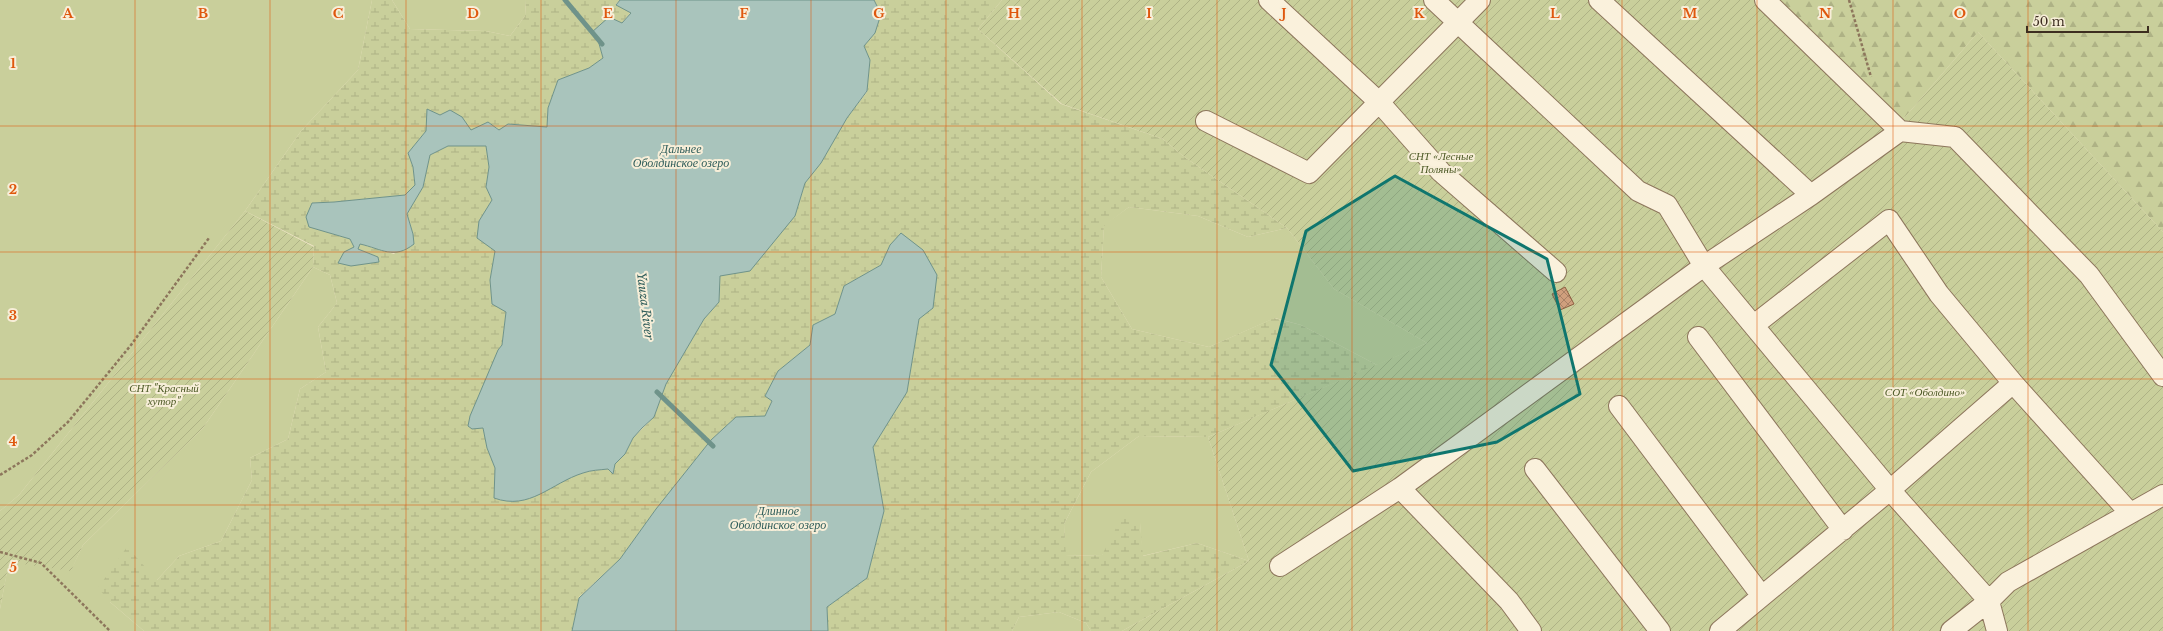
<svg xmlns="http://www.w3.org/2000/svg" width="2163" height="631" viewBox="0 0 2163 631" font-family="'Libre Baskerville',serif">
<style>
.grass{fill:#c9cf9b}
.forest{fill:url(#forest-firs)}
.wetland{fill:url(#wetland-marsh)}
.garden{fill:url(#garden-furrows)}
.water{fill:#a9c4bc;stroke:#6f938a}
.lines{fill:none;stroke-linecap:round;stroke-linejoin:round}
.stream{stroke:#6f938a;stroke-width:5}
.building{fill:url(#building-cross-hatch);stroke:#8d5f41}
.minor-casing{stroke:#8d765c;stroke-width:22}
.path{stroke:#8d765c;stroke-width:2.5;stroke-dasharray:3 2;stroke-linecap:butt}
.minor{stroke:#faf1dc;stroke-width:20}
.marked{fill:#0f766e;fill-opacity:0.2;stroke:#0f766e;stroke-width:3;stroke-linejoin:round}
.grid{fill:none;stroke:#df570d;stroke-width:1;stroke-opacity:0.55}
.labels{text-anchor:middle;stroke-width:4;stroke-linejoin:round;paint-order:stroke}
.park-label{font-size:11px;font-style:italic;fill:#4d5a26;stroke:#f7eed8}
.water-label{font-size:12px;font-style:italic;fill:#2f5d5a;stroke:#f7eed8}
.grid-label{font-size:13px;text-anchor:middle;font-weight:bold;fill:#df570d;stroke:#f7eed8;stroke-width:4;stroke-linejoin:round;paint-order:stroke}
</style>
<defs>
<pattern id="forest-firs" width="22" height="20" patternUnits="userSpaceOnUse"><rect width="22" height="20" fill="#c9cf9b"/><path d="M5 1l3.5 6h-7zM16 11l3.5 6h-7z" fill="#aeb285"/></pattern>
<pattern id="wetland-marsh" width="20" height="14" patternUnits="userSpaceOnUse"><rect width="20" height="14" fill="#c9cf9b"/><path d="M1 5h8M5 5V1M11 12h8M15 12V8" fill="none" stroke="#aeb285"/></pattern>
<pattern id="garden-furrows" width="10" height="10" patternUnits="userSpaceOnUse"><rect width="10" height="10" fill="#c9cf9b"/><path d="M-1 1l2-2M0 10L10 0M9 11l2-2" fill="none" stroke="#aeb285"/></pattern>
<pattern id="building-cross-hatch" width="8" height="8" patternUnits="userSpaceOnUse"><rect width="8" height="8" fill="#cf9f7d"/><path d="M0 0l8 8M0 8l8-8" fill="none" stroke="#a98266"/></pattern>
</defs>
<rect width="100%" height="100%" fill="#f0e4c8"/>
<path class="grass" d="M0,0h372l-14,70 -57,61 -56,80 -226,284 -19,16z
M392,0h134l-1,16 -15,20 -24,-5 -76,-2z
M1129,207l69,9 50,21 39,-9 47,61 93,54 -50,22 -76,-40 -26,-7 -66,29 -77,-18 -31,-52 3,-52z
M313,267l17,8 7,28 -19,24 8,45 -26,17 -12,50 -38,19 2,22 -31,61 -42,15 -22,24 -47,22 34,29h-144v-22l9,-48 62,9 12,-25 120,-117z
M1139,436l69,1 41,124 -52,-18 -55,13 -2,-33 -38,32 -37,1 -1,-32 27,-52z
M1059,612l27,11 5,8h-79l7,-14z"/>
<path class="forest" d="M1771,0h392v232l-185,-200 -78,91z"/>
<path class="wetland" d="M372,0h20l18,29 76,2 24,5 15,-20 1,-16h94l-4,4 15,8 -9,11 -30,9 6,8 5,18 -14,10 -31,12 -10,28 -1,19 -39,-3 -8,6 -12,-8 -18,9 -8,-14 -36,14 -18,22 5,14 2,18 -10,10 -71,7 -22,1 -2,24 40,12 4,8 25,15 -1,-5 -20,-8 2,-5 34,10 19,-20 -6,-20 16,-27 7,-32 18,-9h38l3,21 -3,20 6,13 -13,21 16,30 -5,29 2,24 14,7 -4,34 -4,5 -15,77 4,21 8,20 -1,30c36,13 57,-16 89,-25 8,-3 17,-3 25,-4l5,5 2,-10 10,-10 8,-16 21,-21 12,-33 38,-65 15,-17 1,-26 75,-60 10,-33 16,-20 26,-45 20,-26 3,-32 -6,-14 11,-13 6,-19 -7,-14h128l-24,29 83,75 102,35 20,17 104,72 -39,9 -50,-21 -69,-9 -25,19 -3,51 31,52 77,18 65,-29 27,7 76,40 -169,72 -69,-1 -48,36 -27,52 2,32 36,-1 21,-40 17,8 3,33 54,-13 52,18 -127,70h-31l-5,-8 -27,-11 -40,5 -7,14h-184l-1,-24 40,-29 17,-67 -11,-64 34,-55 12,-73 -29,-74 -9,20 -37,21 -9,28 -22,11 -3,20 -32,26 -13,25 7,4 -7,16 -29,1 -25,23 -55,69 -36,50 -41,38 -7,34h-428l-34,-29 -12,-14 29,-41 30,33 22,-24 42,-15 31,-61 -2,-22 38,-19 12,-50 26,-17 -8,-45 19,-24 -7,-28 -17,-8 1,-21 -69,-35 56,-80 57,-61z"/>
<path class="garden" d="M1002,0h769l129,123 78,-91 185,200v399h-1041l127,-70 -41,-124 219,-94 -93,-54 -47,-61 -104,-72 -20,-17 -101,-35 -84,-75z
M245,211l69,36 -1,20 -110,161 -120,117 -12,26 -62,-9 -9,47v-98l19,-16z"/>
<path class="water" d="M620,0h254l7,14 -6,19 -11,13 6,14 -3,31 -20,27 -26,45 -16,20 -10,33 -45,55 -30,5 -1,26 -15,17 -38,65 -12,33 -12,11 -9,10 -8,16 -10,10 -2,10 -5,-5c-8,1 -17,1 -25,4 -32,10 -53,38 -89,25l1,-30 -8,-20 -4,-20 -11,1 -4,-3 2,-10 28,-66 4,-5 4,-33 -14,-8 -2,-24 5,-29 -18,-13 2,-17 13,-21 -6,-13 3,-20 -3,-21h-38l-18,9 -7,32 -16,27 6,20 1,10c-20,16 -32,5 -54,0l-2,5 20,8 1,5 -28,4 -13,-3 6,-11 10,-5 -4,-8 -41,-12 -3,-10 6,-14 22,-1 71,-7 10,-10 -2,-18 -5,-14 18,-22 1,-22 13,6 10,-5 12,7 9,13 17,-8 11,8 9,-6 39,3 1,-19 10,-28 31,-12 14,-10 -5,-18 -6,-8 17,-15 13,6 9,-10 -15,-8z
M901,233l22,17 14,25 -4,33 -14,11 -12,73 -34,55 11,64 -17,67 -40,29 1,24h-256l7,-33 41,-39 36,-50 55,-69 25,-23 29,-1 7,-15 -7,-5 13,-25 32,-26 3,-20 22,-11 9,-28 37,-21 9,-20z"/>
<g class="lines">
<path class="stream" d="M565,0l37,44
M657,392l56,54"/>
</g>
<path class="building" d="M1565,287l9,17 -14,6 -8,-16z"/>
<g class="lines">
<defs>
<path id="minor" d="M1269,0l110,102 62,70 115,100
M1434,0l204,191 29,14 37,61 186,224 99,111 -38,30
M1599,0l212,195
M1765,0l135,131 55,6 134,138 74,101
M1206,121l103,52 171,-173
M1754,325l135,-105 50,74 74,89 117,130
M1698,337l145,193
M1619,406l142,189
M1535,469l125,162
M1400,488l109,113 22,30
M1280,566l120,-78 304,-222 107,-71 89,-64
M1720,631l170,-141 123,-107
M1997,631l-8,-30 19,-19 155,-87"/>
</defs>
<use href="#minor" class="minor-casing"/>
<path class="path" d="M1849,0l22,77
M0,475l32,-20 36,-33 63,-77 78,-107
M0,552l41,11 69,68"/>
<use href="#minor" class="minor"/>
</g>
<path class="marked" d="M1395,176l152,83 33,135 -83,48 -144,29 -82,-106 35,-134z"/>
<path class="grid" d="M135,0v631M270,0v631M406,0v631M541,0v631M676,0v631M811,0v631M946,0v631M1082,0v631M1217,0v631M1352,0v631M1487,0v631M1622,0v631M1757,0v631M1893,0v631M2028,0v631M0,126h2163M0,252h2163M0,379h2163M0,505h2163"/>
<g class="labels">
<g class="park-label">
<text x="1441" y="160">СНТ «Лесные<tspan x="1441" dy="13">Поляны»</tspan></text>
<text x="164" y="392">СНТ "Красный<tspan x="164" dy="13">хутор"</tspan></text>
<text x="1925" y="396">СОТ «Оболдино»</text>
</g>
<g class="water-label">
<text x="681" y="153">Дальнее<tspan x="681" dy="14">Оболдинское озеро</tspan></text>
<text transform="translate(645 306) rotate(83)" y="4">Yauza River</text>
<text x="778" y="515">Длинное<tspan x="778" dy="14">Оболдинское озеро</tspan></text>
</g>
</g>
<g class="grid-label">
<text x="68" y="18">A</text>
<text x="203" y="18">B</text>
<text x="338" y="18">C</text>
<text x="473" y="18">D</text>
<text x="608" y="18">E</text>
<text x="744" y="18">F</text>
<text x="879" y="18">G</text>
<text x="1014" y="18">H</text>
<text x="1149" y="18">I</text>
<text x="1284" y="18">J</text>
<text x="1419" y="18">K</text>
<text x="1555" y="18">L</text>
<text x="1690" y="18">M</text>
<text x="1825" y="18">N</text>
<text x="1960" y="18">O</text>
<text x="13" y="68">1</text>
<text x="13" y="194">2</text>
<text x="13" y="320">3</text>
<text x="13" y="446">4</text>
<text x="13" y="572">5</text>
</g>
<path d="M2027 26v6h121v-6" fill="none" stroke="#3d2e20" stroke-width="2"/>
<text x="2033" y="26" font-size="12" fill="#3d2e20" stroke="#f7eed8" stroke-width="3" paint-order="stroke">50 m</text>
</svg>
